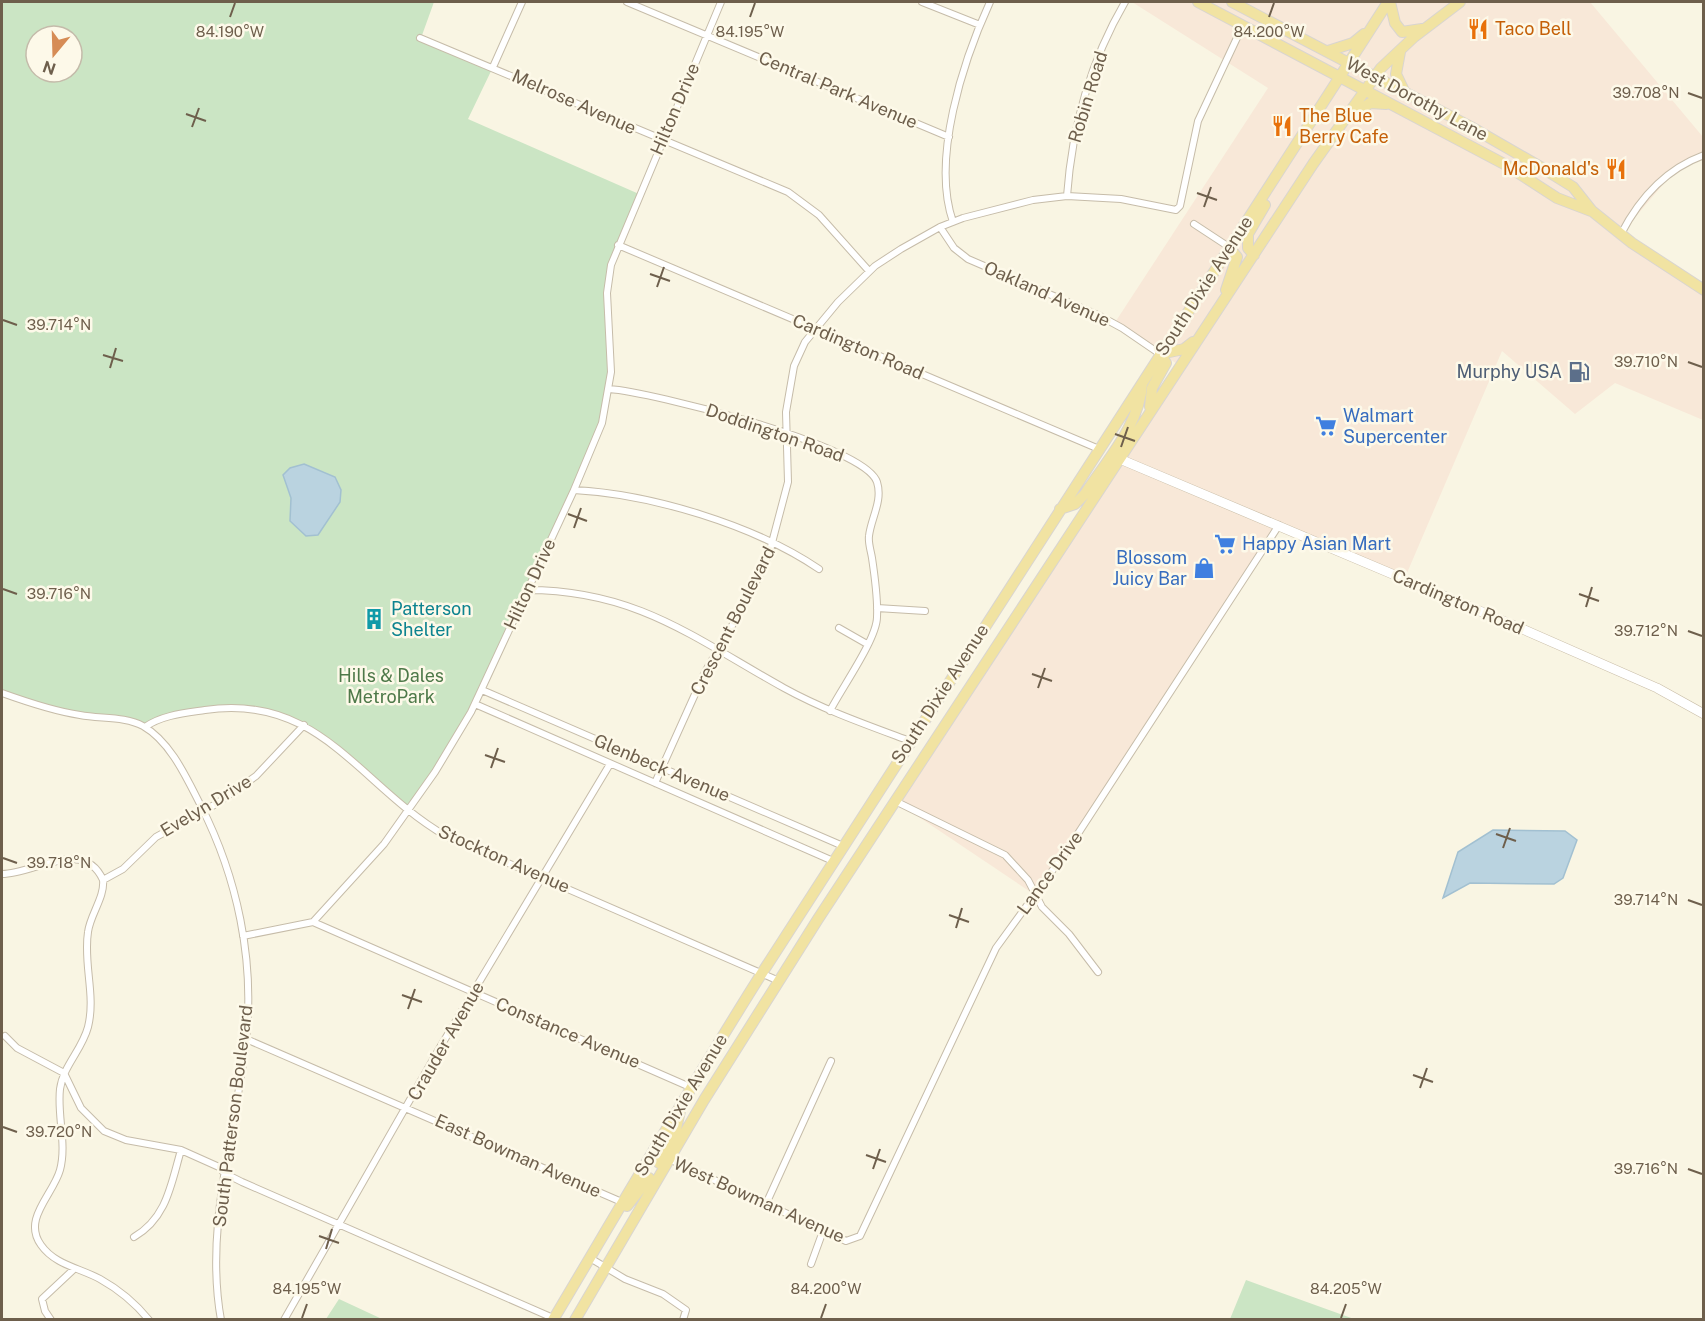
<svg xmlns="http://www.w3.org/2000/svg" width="1705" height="1321" viewBox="0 0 1705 1321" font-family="'Public Sans',sans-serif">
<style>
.commercial{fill:#f8e8d8}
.green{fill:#cbe5c4;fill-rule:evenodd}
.water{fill:#bad3e0;stroke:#a2c0d1;stroke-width:1.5}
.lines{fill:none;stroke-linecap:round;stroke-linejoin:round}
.street-casing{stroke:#c6bca9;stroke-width:8}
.secondary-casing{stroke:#c9bda7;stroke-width:10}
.primary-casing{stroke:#d9d5d0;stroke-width:12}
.street{stroke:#fff;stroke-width:6}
.secondary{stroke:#fff;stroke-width:9}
.primary{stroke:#f1e3a2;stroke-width:10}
.ticks{fill:none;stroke:#6e5f4c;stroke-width:2}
.labels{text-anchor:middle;stroke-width:5;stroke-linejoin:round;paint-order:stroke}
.food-label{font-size:18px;fill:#c56008;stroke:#fdf9e9;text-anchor:start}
.street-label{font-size:18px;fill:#6e5f4c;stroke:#fdf9e9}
.service-label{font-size:18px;fill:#4e5e75;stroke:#fdf9e9;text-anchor:end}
.shop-label{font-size:18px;fill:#366cbe;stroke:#fdf9e9;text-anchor:start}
.culture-label{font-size:18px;fill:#0d838f;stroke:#fdf9e9;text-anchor:start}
.park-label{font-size:18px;fill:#4e7949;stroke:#fdf9e9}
.ticks-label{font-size:15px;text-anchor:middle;fill:#6e5f4c;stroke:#fdf9e9;stroke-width:5;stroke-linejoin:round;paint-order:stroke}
</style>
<rect width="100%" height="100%" fill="#f9f5e3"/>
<path class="commercial" d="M1132,2h458l113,135v19l-26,12 -56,66 82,50v136l-88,-37 -40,31 -73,-63 -98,229 -125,-54 -244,369 -140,-94 284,-436 -65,-41 154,-236z"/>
<path class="green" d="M2,2h432l-13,36 72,29 -25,52 171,75 -31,85 3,93 -9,51 -127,281 -67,106 -110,-88 -56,-15 -78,10 -19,10 -8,-3 -58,-9 -77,-22zM36,36h36v36h-36z
M1246,1280l108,39h-124z
M339,1299l43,20h-56z"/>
<path class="water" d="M304,464l31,13 6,13 -1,12 -22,33 -12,1 -16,-15 1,-23 -8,-23 7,-7z
M1493,830l72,1 12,9 -14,38 -9,6 -84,-1 -27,15 15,-46z"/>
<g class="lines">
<defs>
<path id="street" d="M627,2l322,135
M922,2l58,23
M420,38l368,154 31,23 50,56
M493,67l29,-65
M1067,196c5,-69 23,-134 58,-194
M953,222c-22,-63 10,-161 37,-220
M1194,224l35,23
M940,227l14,21 14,11 132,57 22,12 38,26
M1621,234c18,-35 45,-65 83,-79
M618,245l481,204
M609,389c42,3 256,56 268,93 6,19 -6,36 -8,54 -1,7 2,15 3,22 3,20 6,40 5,59 0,22 -36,72 -47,94
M574,490c77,4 180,35 245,79
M527,590c109,0 167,48 257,98 40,22 83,37 126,53
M877,608l48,3
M839,628l28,16
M482,690l361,156
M2,693c25,9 51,18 78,22 20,4 45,1 63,11 28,16 44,53 58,80 36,71 54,154 45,234 -10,92 -42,186 -25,280
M475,704l358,157
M145,727c17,-12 40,-14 60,-17 116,-17 154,76 241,126l333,145
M655,783l50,-111 46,-79 18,-39 19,-72 -2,-70 8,-46 11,-24 33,-40 37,-36 26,-17 39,-22 23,-9 70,-18 34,-4 54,3 55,11 4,-4 18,-85 45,-96
M895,801l110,54 23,25 14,27 27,27 29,38
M2,874c32,0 82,-37 101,6 2,17 -13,35 -15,52 -5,32 8,63 0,95 -6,23 -25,39 -28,62 -3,27 7,55 0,81 -7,25 -38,49 -19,75 14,20 39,23 59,34 18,10 36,25 49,41
M103,880l20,-11 33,-32 60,-33 40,-28 48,-51
M313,922l377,165
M243,936l70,-14 71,-78 51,-72 36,-60 103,-222 28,-67 9,-51 -4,-79 4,-28 110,-263
M5,1036l12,12 47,25 17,35 23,23 22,9 55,10 38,17 5,6 18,9 311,136
M246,1039l378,164
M667,1158l179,83 14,-5 136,-288 72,-99 211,-324
M766,1204l65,-143
M134,1237c33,-19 37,-53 47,-87
M590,1258l35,21 38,15 23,16 -3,10
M811,1264l12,-33
M51,1320l-6,-9 -3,-12 32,-30
M284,1320l155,-271 171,-285"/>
<path id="secondary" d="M1115,457l405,171 137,60 47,26"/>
<path id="primary" d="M1198,2l308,163 51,33 34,13
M1232,2l239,125 73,42 29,18 19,24 40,32 72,47
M1390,2l5,21 7,9 20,-3
M1328,51l25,-8 11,-9
M1400,52l-4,22 9,19
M1352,116l18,-13 16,1
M1254,255l-6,-7v-14l17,-29
M1226,290l11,-33 -8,-10
M1160,354l24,-5 9,-7
M1150,407l2,-19 14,-25 -6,-9
M1060,509l15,-5 10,-10c22,-34 55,-70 57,-110
M659,1163l17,-34 4,-18
M627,1206l22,-28
M553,1320c69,-116 137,-233 209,-347l626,-971
M575,1320l129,-220 114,-181 495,-755 68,-96 33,-31 46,-35"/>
</defs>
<use href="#street" class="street-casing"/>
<use href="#secondary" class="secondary-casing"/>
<use href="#primary" class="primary-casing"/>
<use href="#street" class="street"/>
<use href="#secondary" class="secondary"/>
<use href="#primary" class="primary"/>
</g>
<path class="ticks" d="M230,17l5,-14M750,17l5,-14M1269,17l5,-14M1688,93l14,5M186,114l20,7M192,127l7,-19M1197,193l20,7M1204,207l7,-20M650,274l20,7M657,287l7,-20M3,320l14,5M103,355l20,6M1688,362l14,5M110,368l6,-20M1115,434l20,7M1121,447l7,-20M568,514l19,7M574,528l7,-20M3,589l14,5M1579,594l20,7M1586,607l6,-20M1688,631l14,5M1032,674l20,7M1038,688l7,-20M485,755l20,7M491,768l7,-20M1496,834l20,7M1503,848l7,-20M3,858l14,5M1688,900l14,5M949,915l20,7M956,928l6,-20M402,995l20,7M408,1009l7,-20M1413,1075l20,7M1420,1088l7,-20M3,1127l14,5M866,1155l20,7M873,1169l7,-20M1688,1169l14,5M319,1236l20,7M326,1249l6,-20M302,1318l5,-14M821,1318l5,-14M1341,1318l5,-14"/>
<defs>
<symbol id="restaurant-bare" viewBox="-9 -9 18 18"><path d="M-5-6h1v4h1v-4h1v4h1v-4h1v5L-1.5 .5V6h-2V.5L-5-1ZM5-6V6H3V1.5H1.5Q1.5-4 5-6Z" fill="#e8710a" stroke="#fdf9e9" stroke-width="2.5" paint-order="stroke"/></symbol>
<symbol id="fuel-bare" viewBox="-9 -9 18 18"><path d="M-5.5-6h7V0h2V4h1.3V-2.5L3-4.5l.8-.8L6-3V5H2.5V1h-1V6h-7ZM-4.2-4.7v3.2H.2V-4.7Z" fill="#5c6f8a" stroke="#fdf9e9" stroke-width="2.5" paint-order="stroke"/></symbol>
<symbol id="supermarket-bare" viewBox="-9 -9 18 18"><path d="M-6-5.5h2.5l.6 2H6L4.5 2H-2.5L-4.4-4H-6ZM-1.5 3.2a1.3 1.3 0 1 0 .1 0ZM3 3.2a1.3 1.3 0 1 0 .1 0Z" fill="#3f7fe0" stroke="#fdf9e9" stroke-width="2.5" paint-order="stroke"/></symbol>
<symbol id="shop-bare" viewBox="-9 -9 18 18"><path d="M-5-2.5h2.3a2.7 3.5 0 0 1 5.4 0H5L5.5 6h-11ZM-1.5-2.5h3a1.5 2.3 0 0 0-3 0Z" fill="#3f7fe0" stroke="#fdf9e9" stroke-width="2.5" paint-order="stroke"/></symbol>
<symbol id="building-bare" viewBox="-9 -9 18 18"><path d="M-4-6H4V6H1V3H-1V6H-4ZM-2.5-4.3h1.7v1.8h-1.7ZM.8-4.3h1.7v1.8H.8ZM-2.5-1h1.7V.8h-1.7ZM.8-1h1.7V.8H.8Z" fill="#0f9aa8" stroke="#fdf9e9" stroke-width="2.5" paint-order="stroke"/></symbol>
</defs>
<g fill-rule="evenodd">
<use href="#restaurant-bare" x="1463" y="14" width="30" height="30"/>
<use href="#restaurant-bare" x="1267" y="111" width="30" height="30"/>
<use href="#restaurant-bare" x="1601" y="154" width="30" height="30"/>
<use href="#fuel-bare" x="1564" y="357" width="30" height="30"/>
<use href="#supermarket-bare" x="1311" y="411" width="30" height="30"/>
<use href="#supermarket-bare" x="1210" y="529" width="30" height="30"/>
<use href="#shop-bare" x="1189" y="553" width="30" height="30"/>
<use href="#building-bare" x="359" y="604" width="30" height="30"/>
</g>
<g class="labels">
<g class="food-label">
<text x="1495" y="35">Taco Bell</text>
<text x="1299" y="122">The Blue<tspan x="1299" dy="21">Berry Cafe</tspan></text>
<text x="1599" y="175" text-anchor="end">McDonald's</text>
</g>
<g class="street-label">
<text transform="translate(838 90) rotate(23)" y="6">Central Park Avenue</text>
<text transform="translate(1088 97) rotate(-73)" y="6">Robin Road</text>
<text transform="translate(1417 99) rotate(28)" y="6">West Dorothy Lane</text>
<text transform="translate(574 102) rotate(24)" y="6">Melrose Avenue</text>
<text transform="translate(675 109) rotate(-67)" y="6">Hilton Drive</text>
<text transform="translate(1204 286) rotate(-57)" y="6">South Dixie Avenue</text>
<text transform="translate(1047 294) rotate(24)" y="6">Oakland Avenue</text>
<text transform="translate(858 347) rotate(23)" y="6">Cardington Road</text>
<text transform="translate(775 433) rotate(19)" y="6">Doddington Road</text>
<text transform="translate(530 584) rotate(-65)" y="6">Hilton Drive</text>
<text transform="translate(1458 602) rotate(23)" y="6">Cardington Road</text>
<text transform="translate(733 621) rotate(-63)" y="6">Crescent Boulevard</text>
<text transform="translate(940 694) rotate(-57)" y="6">South Dixie Avenue</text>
<text transform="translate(662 768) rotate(23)" y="6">Glenbeck Avenue</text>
<text transform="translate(206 806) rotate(-31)" y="6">Evelyn Drive</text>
<text transform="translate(504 859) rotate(24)" y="6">Stockton Avenue</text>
<text transform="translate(1050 873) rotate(-54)" y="6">Lance Drive</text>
<text transform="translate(568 1033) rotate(23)" y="6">Constance Avenue</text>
<text transform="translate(446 1041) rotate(-60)" y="6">Crauder Avenue</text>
<text transform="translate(681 1105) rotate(-59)" y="6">South Dixie Avenue</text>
<text transform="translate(233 1116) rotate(-83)" y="6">South Patterson Boulevard</text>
<text transform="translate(518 1156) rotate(24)" y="6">East Bowman Avenue</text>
<text transform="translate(759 1200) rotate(24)" y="6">West Bowman Avenue</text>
</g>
<g class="service-label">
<text x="1562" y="378">Murphy USA</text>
</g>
<g class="shop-label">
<text x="1343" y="422">Walmart<tspan x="1343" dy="21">Supercenter</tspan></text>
<text x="1242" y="550">Happy Asian Mart</text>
<text x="1187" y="564" text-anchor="end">Blossom<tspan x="1187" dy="21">Juicy Bar</tspan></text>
</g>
<g class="culture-label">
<text x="391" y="615">Patterson<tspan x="391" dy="21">Shelter</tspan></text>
</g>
<g class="park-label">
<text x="391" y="682">Hills &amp; Dales<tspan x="391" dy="21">MetroPark</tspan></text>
</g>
</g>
<g class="ticks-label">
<text x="230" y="37">84.190°W</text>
<text x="750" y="37">84.195°W</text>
<text x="1269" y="37">84.200°W</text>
<text x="1646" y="98">39.708°N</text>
<text x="59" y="330">39.714°N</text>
<text x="1646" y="367">39.710°N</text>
<text x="59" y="599">39.716°N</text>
<text x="1646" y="636">39.712°N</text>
<text x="59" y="868">39.718°N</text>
<text x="1646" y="905">39.714°N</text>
<text x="59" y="1137">39.720°N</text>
<text x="1646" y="1174">39.716°N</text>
<text x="307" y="1294">84.195°W</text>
<text x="826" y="1294">84.200°W</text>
<text x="1346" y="1294">84.205°W</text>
</g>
<rect width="1705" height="1321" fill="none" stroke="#6e5f4c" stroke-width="6"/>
<g transform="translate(54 54) rotate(199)"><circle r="28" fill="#fdf9e9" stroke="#c4bbaa" stroke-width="1.5"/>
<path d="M0-4.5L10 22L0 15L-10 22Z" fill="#d68c55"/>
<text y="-9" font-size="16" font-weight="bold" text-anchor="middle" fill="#6e5f4c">N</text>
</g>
</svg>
